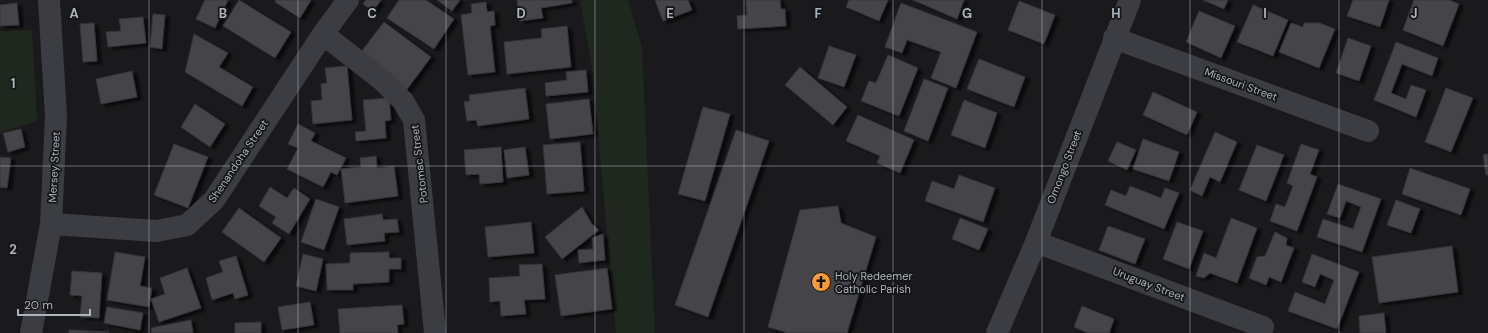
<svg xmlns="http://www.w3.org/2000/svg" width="1488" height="333" viewBox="0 0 1488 333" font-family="'DM Sans',sans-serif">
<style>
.green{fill:#1f281f}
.building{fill:#44454a;stroke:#343539;filter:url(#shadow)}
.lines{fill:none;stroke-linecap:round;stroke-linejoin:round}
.minor{stroke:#3b3d42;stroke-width:22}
.grid{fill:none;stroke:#acb4bd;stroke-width:1;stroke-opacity:0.55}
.labels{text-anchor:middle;stroke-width:3.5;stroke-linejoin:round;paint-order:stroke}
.street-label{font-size:11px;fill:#acb4bd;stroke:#151518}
.poi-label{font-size:11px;fill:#acb4bd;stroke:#151518;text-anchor:start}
.grid-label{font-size:13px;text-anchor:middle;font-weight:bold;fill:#acb4bd;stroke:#151518;stroke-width:3.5;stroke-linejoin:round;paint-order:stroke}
</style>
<defs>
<filter id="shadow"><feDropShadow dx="4.5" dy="2.5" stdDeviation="1" flood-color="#0009"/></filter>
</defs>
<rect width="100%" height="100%" fill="#1a1a1d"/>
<path class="green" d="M580,0h48l14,47 13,286h-39l-24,-266z
M32,30l5,91 -37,11v-101z"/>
<path class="building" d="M205,0h23l-13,28 -19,-9z
M239,0l52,32 -16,26 -52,-32z
M276,0h35l-11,18 -25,-16z
M366,0h15l-8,11 -10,-7z
M399,0h27l28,19 -20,30 -47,-31z
M437,0h23l-8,11z
M517,0h55v3l-31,5 2,10 -23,3z
M655,0h33l4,10 -29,11z
M746,0h34l1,9h4l1,17 -48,3 -1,-13 10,-1z
M849,0h39l-9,21 -33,-14z
M913,0h51l-7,19z
M1203,0h25l-4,9z
M1353,0h36l-9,27 -33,-11z
M1414,0h35l10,4 -16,42 -40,-16z
M1019,1l36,14 -11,29 -36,-14z
M486,2l1,10 7,-1 1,14 -5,1 5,46 -27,3 -7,-60 11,-2 -1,-9z
M17,3l2,22 -19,1v-21z
M901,3l76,29 -21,56 -25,-10 10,-26 -34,-12 -5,13 -17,-6z
M1253,5l35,15 -15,36 -36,-14z
M1199,11l36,15 -14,32 -35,-16z
M153,14l12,1 -3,34 -12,-2z
M143,17l3,26 -38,4 -2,-15 15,-1 -2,-12z
M384,22l47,35 -26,35 -47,-36z
M94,23l3,38 -14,1 -3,-38z
M1291,23l12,4 1,-4h16l15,6 -16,39 -40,-16z
M567,26l4,41 -64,7 -3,-32 38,-4 -1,-9z
M194,34l34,19 -9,14 34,20 -11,19 -57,-34z
M1348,38l23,8 -12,35 -23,-8z
M1396,42l42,16 -6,18 -30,-12 -11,29 15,6 5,-14 15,5 -10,27 -42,-17z
M829,46l27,9 -12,32 -26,-9z
M888,55l30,13 -19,48 -38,-15 8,-20 7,2z
M979,59l46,18 -11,30 -47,-18z
M347,66l5,54 -39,4 -2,-23 11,-1 -1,-16 6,-1 -2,-15z
M800,67l47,40 -14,18 -48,-40z
M586,70l2,22 -42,4 -1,-13 22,-3 -1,-8z
M132,71l5,26 -36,7 -5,-25z
M924,79l24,9 -20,53 -24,-10z
M525,88l4,31 -51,7 -2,-6 -9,1 -3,-19 6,-1 -1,-6z
M1446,88l27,10 -22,54 -26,-10z
M1153,92l44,20 -10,23 -44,-20z
M389,98l2,22 -6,1 1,17 -30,3 -1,-9 11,-1 -3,-31z
M589,99l4,35 -43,5 -4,-35z
M964,100l33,13 -12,35 -34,-13z
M195,104l30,20 -15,23 -29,-20z
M703,107l27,7 -25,87 -27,-7z
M858,115l56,25 -14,33 -23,-10 3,-7 -34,-15z
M298,124l17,9 -4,8 35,17 -9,17 -6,-3 -8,15 -36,-18 11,-21 -10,-4z
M21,129l4,18 -17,5 -5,-19z
M736,130l33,11 -61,176 -33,-12z
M1215,132l22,10 -17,40 -10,-5 -8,19 -12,-6z
M1143,139l36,13 -10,29 -36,-12z
M580,142l4,49 -37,3 -4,-49z
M1117,142l19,8 -9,20 -19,-9z
M174,144l34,13 -20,51 -34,-13z
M1301,144l18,6 -9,24 7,3 -20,54 -27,-10 6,-17 9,3 8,-21 -6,-3z
M1257,145l27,10 -18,46 -27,-11z
M501,147l2,35 -23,2 -1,-10 -13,1 -2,-25z
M525,147l4,28 -22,3 -3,-28z
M1488,154v21h-2l-3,-20z
M376,156l1,12 17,-2 4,30 -53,7 -4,-34 20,-2 -1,-9z
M0,157l11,1 -4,30 -7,-1z
M1410,168l60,21 -9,26 -59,-21z
M959,175l36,13 -12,34 -58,-21 7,-20 22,8z
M1338,184l43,15 -19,53 -45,-15 6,-18 30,10 8,-22 -15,-6 -6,17 -13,-4z
M1130,186l31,12 4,-10 14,5 -15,36 -59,-24 6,-15 15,6z
M270,187l17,11 7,-10 16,11 -21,35 -17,-11 4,-6 -17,-11z
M316,199l23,8 -15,43 -23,-8z
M1396,200l24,9 -9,24 -24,-8z
M838,206l3,17 35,14 -29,96h-59l-20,-6 32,-117z
M582,207l10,17 7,6 -37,29 -17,-22z
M239,208l42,30 -17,24 -42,-30z
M382,214l1,6 14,-1 2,13 -15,1 1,8 -38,4 -3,-26z
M960,218l28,11 -9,21 -27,-11z
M1231,218l26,10 -20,55 -27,-10 -6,5 -8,-2 8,-23 12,5z
M531,222l3,31 -46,4 -3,-30z
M1177,222l26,9 -14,38 -26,-10z
M1108,226l37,13 -10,25 -36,-14z
M1275,232l12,6 -1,7 8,3 -13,34 -12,-5 -3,8 -17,-7 8,-21 8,-1z
M603,234l2,26 -26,3 -1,-13 15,-1 -1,-11z
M1452,246l6,46 -79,11 -7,-46z
M115,252l30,5 -5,29 12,2 -3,19 -42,-7z
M389,252v6h12v11h-12v13l-36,2v6h-26l-1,-26 24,-1v-10z
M303,254l20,5 -7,32 -20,-5z
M1312,254l47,18 -22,57 -49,-18 7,-19 30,12 9,-24 -14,-6 -5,13 -13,-5z
M236,256l12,39 -13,4 -2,-6 -21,7 -6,-22 17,-6 -4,-11z
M542,264l3,35 -21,1 2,14 -25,2 -1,-15 -10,1 -1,-24 31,-2 -1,-11z
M187,268l14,40 -42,14 -8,-23 14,-5 -5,-16z
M607,268l5,41 -51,7 -6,-41z
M72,271l30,2 -3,45 -19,-1 2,-21 -12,-1z
M310,302l4,23 -32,5 -4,-23z
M402,305l2,19 -7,1 1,8h-58l-2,-24z
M1082,306l32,13 -5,14h-21l-14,-6z
M107,307l36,6 -3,17 -36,-7z
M1384,313l2,20h-26l-1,-17z
M191,320l2,13h-41l-1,-5z
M261,322v11h-26v-10z
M69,330l40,2 -40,1z"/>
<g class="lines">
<path class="minor" d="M323,34l59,46 21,21 11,19 21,213
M1114,38l254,93
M51,224l106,7 30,-6 27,-25 109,-166 25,-34
M1036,242l227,85
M31,333l20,-109 5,-108 -7,-116
M997,333l39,-91 94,-242"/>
</g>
<path class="grid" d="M149,0v333M298,0v333M446,0v333M595,0v333M744,0v333M893,0v333M1042,0v333M1190,0v333M1339,0v333M0,166h1488"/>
<defs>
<symbol id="church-disc" viewBox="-11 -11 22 22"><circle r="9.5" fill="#fd9b31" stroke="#151518"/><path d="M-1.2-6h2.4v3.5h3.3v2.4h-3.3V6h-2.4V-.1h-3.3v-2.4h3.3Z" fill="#111"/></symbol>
</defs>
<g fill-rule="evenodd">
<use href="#church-disc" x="810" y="271" width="22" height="22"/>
</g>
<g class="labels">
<g class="street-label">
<text transform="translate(1241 84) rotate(20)" y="4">Missouri Street</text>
<text transform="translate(238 161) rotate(-56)" y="4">Shenandoha Street</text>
<text transform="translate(419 164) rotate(-97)" y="4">Potomac Street</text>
<text transform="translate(54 167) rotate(-87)" y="4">Mersey Street</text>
<text transform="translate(1064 167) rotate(-69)" y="4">Omongo Street</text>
<text transform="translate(1149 284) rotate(21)" y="4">Uruguay Street</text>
</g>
<g class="poi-label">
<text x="835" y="280">Holy Redeemer<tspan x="835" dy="13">Catholic Parish</tspan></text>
</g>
</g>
<g class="grid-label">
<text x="74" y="18">A</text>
<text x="223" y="18">B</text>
<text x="372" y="18">C</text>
<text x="521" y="18">D</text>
<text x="670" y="18">E</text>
<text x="818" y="18">F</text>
<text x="967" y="18">G</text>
<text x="1116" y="18">H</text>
<text x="1265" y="18">I</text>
<text x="1414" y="18">J</text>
<text x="13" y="88">1</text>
<text x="13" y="254">2</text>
</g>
<path d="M18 309v6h72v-6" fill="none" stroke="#acb4bd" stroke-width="2"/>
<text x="24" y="309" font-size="12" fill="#acb4bd" stroke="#151518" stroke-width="3" paint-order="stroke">20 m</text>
</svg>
